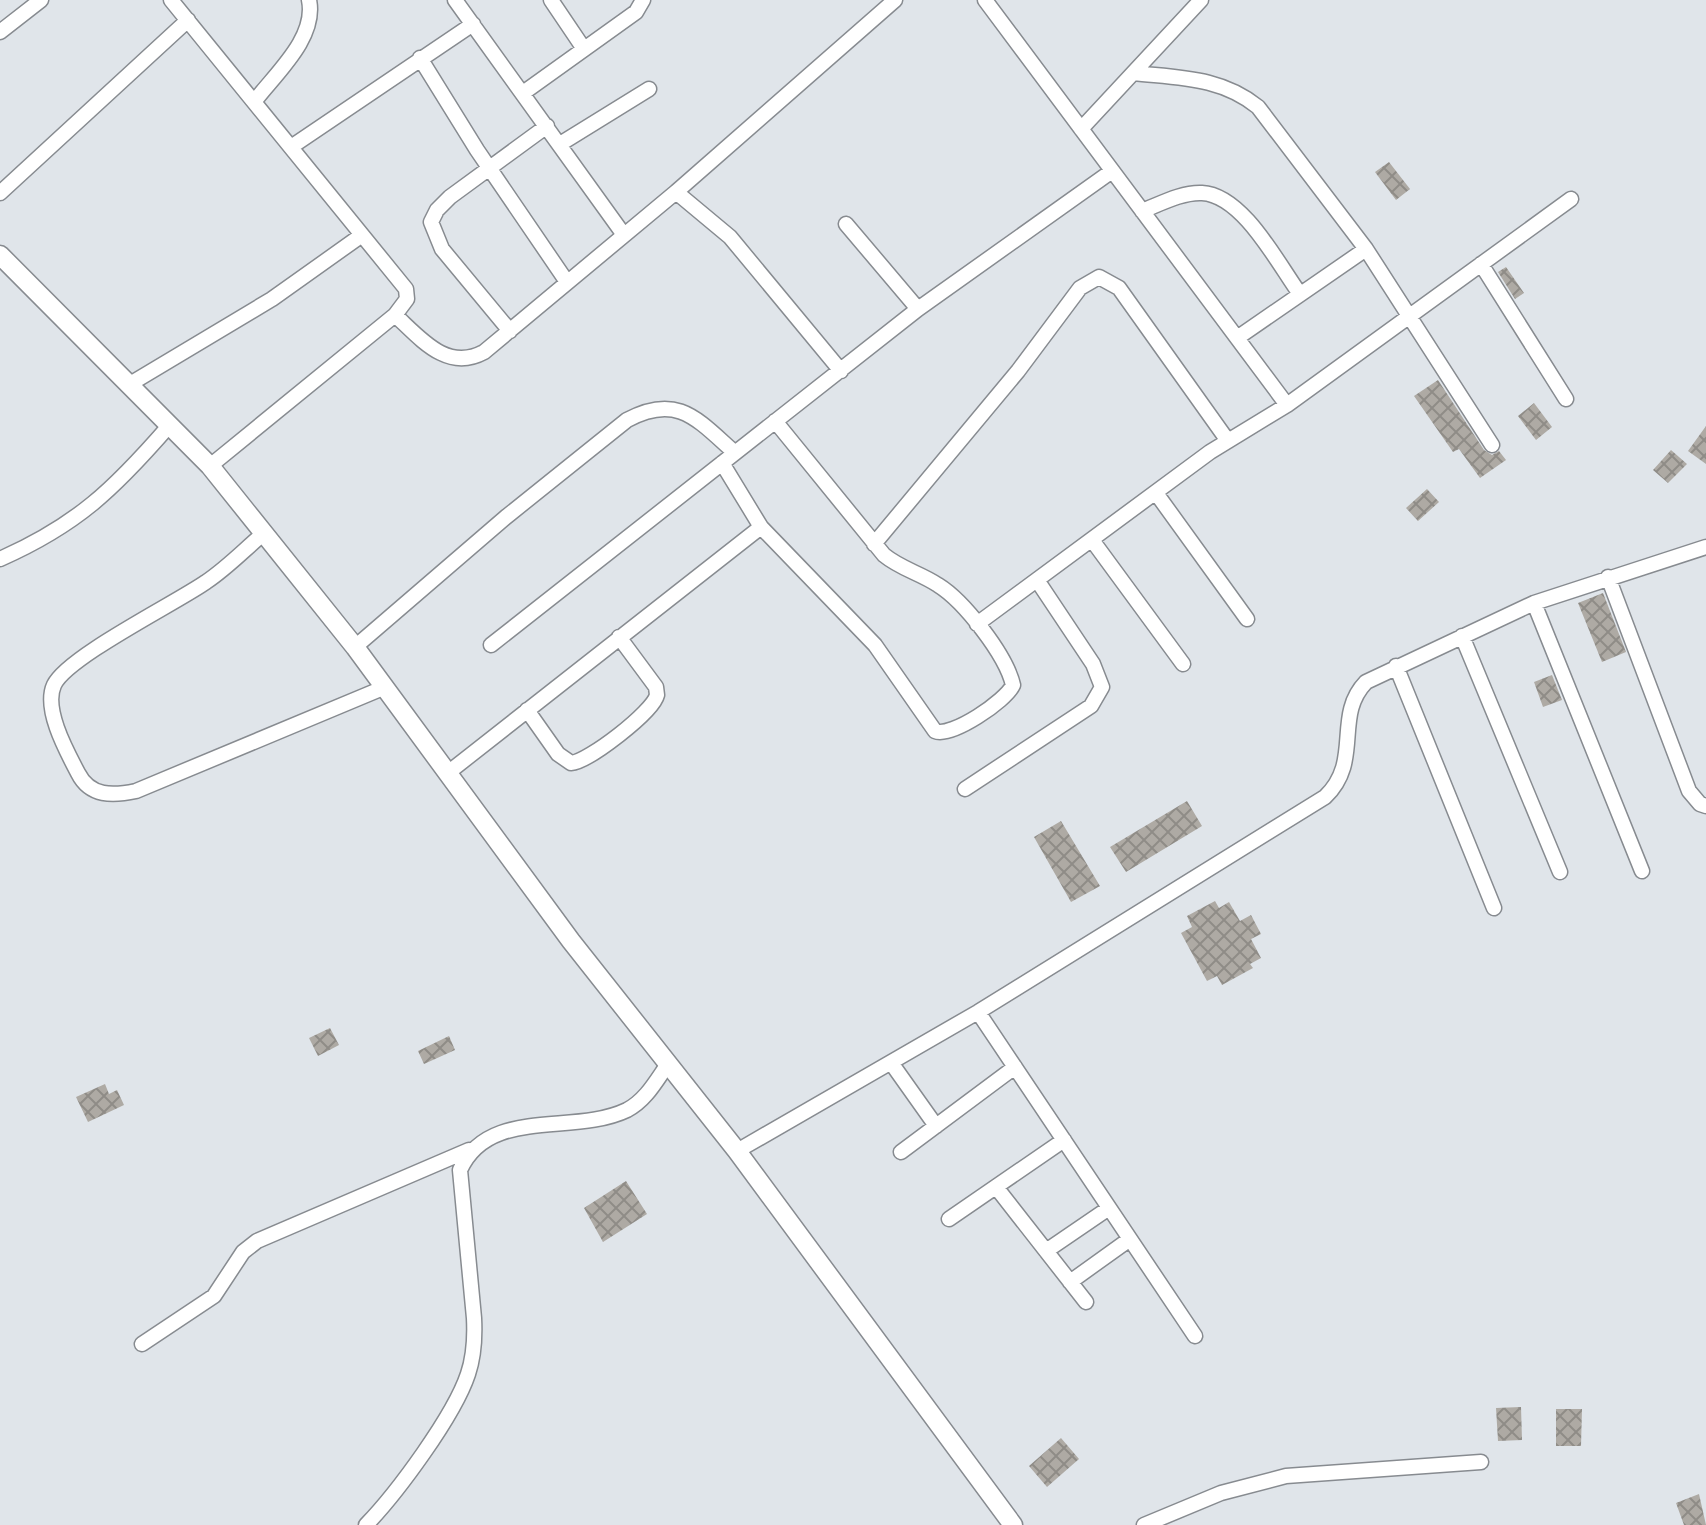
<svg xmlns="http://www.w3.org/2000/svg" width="1706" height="1525" viewBox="0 0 1706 1525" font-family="Quicksand,sans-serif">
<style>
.building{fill:url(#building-cross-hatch)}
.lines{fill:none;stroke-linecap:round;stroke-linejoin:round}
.street-casing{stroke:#878b90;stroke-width:17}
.secondary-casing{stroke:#878b90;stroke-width:21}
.street{stroke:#fff;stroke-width:14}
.secondary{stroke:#fff;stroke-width:18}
</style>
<defs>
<pattern id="building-cross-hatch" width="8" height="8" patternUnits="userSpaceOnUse" patternTransform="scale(2)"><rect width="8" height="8" fill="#aeaaa4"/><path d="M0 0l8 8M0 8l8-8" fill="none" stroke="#8f8c87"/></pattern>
</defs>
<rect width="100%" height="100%" fill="#e0e5ea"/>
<path class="building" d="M1389,162l21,27 -14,11 -21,-28z
M1506,267l18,26 -9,6 -17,-27z
M1438,380l46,70 8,5 7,-4 7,9 -26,18 -21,-29 -6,3 -39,-56z
M1534,403l18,24 -16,13 -18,-24z
M1706,426v38l-18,-13z
M1671,450l16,14 -19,19 -15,-13z
M1427,489l12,13 -21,19 -12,-13z
M1603,593l23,59 -24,10 -24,-59z
M1552,675l10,25 -19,7 -9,-25z
M1187,801l15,25 -76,46 -16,-25z
M1061,821l39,65 -29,16 -37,-65z
M1215,901l4,7 10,-6 11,19 11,-6 10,19 -10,5 10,19 -11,6 3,4 -31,17 -5,-9 -10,5 -26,-48 11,-6 -5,-11z
M330,1028l9,17 -21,11 -9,-18z
M449,1036l6,14 -31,14 -6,-13z
M105,1084l4,10 8,-4 7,15 -36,17 -12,-25z
M626,1181l21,33 -44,28 -19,-34z
M1521,1407l1,33 -24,1 -2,-33z
M1556,1409h26l-1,37h-25z
M1061,1438l18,21 -32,28 -18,-21z
M1699,1494l7,31h-22l-8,-22z"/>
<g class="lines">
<defs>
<path id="street" d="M171,0l235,289 1,10 -12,16 -185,151
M455,0l169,235
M551,0l33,49
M985,0l302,405
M0,32l41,-32
M420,58l57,92 90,132
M1134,73c45,5 87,4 124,34l108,142 126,196
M523,93l113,-81 7,-12
M254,102c21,-28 63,-64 55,-102
M1081,129l120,-129
M560,144l89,-55
M291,147l182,-123
M676,192l54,45 111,134
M0,193l188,-173
M1142,211c18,-7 40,-19 60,-18 41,2 76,71 98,101
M846,224l72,85
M1481,264l85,135
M395,315c26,24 52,57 89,37l192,-160 219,-192
M510,331l-68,-82 -11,-27 6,-12 13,-13 97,-71
M1237,338l129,-89
M130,384l142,-85 90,-64
M722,463l39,64 114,118 60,86c16,7 71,-30 78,-46 -7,-30 -49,-84 -75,-100 -18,-12 -37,-16 -54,-30l-109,-134
M1156,493l91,126
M263,534c-19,16 -36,34 -57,48 -30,21 -139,75 -152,103 -11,24 13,67 24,88 12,24 35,23 58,18l247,-103
M1092,540l91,124
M874,544l144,-173 62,-83 19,-11 20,11 109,153
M0,559c77,-34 114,-70 168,-132
M1608,577l81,214 11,13 6,2
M1534,603l108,268
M977,624l233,-172 77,-47 284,-206
M1462,636l98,236
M491,645l427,-336 194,-138
M355,647l151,-130 121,-97c50,-27 70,-1 107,32
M1396,666l98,242
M527,710l31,44 13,9c17,-1 82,-51 86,-68l-1,-8 -37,-50
M449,772l312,-245
M965,789l126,-83 11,-19 -9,-23 -56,-84
M978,1012l217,324
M892,1064l44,62
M737,1151l241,-139 347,-215c38,-36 8,-81 41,-115l168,-79 172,-56
M901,1152l114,-85
M996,1187l90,115
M949,1219l115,-79
M1046,1251l63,-43
M1070,1282l60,-43
M142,1344l72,-48 29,-44 14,-11 212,-91
M366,1525c31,-32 88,-109 102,-151 6,-18 7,-37 6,-56l-14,-148c29,-64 113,-34 167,-60 19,-10 29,-29 41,-46
M1144,1525l77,-32 65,-17 195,-14"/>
<path id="secondary" d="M0,255l210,211 145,181 216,294 166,210 276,374"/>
</defs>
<use href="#street" class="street-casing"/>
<use href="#secondary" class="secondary-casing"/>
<use href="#street" class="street"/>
<use href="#secondary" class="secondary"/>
</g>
</svg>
